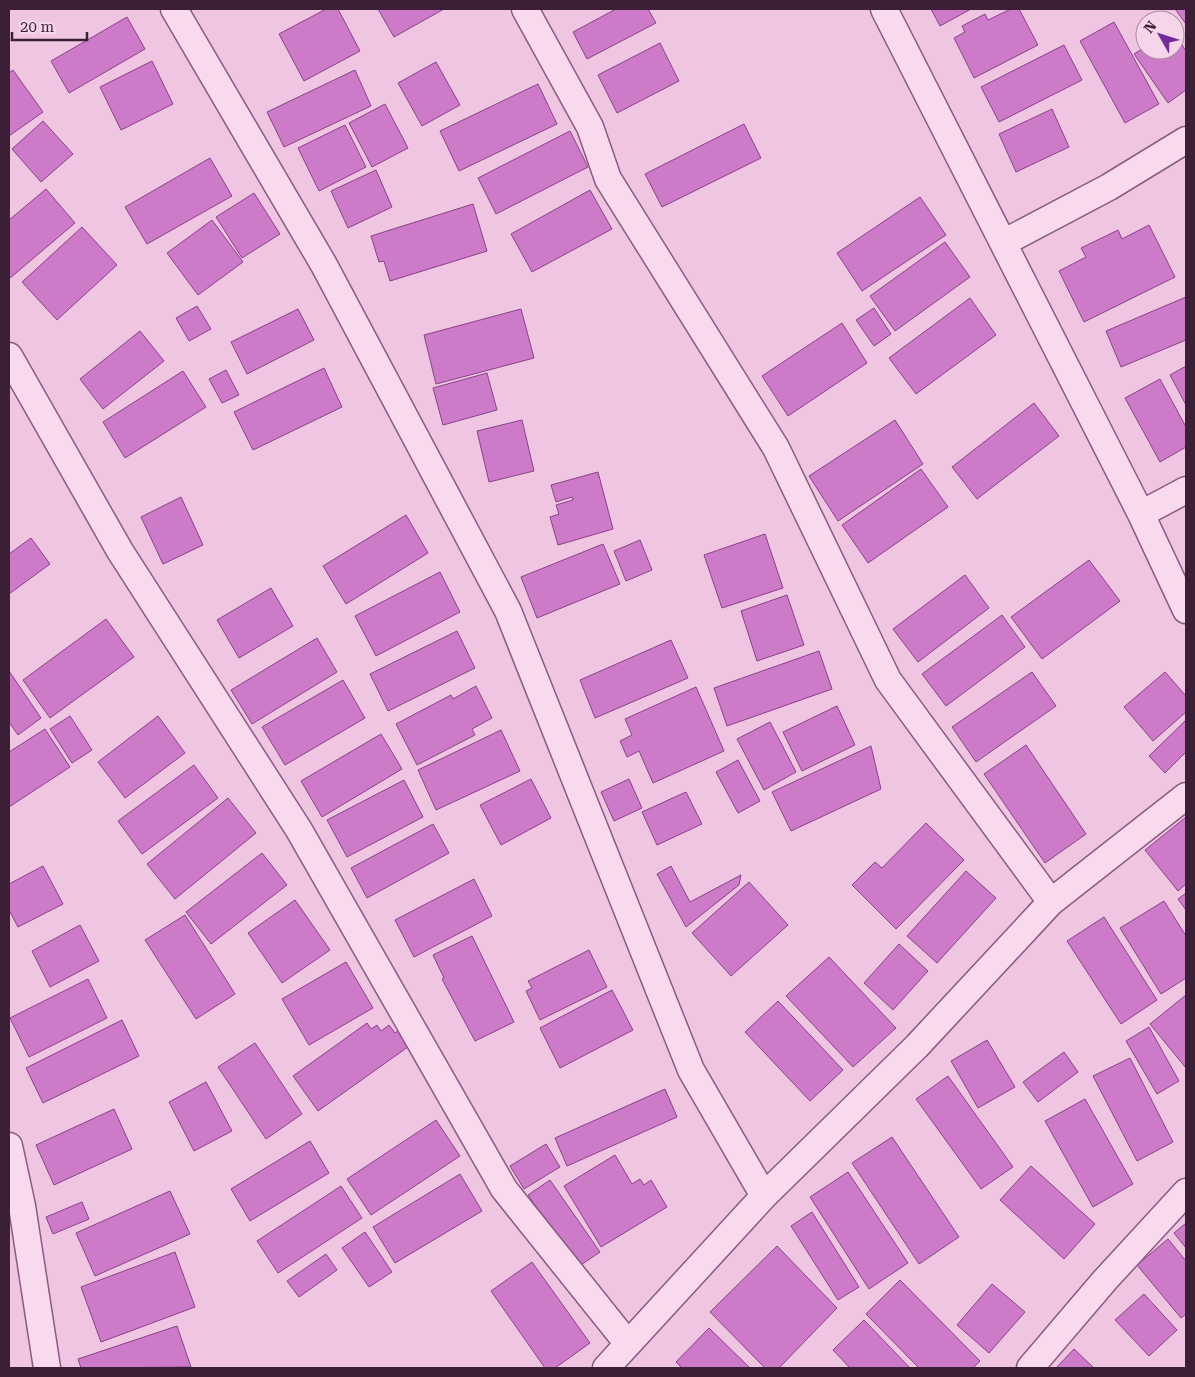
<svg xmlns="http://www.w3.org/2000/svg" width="1195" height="1377" viewBox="0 0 1195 1377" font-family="'Roboto Serif',serif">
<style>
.building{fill:#cd7bc9;stroke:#894188}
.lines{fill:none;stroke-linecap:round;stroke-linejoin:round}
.street-casing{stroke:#8a5b82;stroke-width:29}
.street{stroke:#f9d9ee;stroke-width:26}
</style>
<rect width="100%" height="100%" fill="#efc5e1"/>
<path class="building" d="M326,9h12l22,42 -56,30 -25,-47z
M378,9h66l-50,28z
M616,9h32l8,14 -69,36 -14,-27z
M931,9h40l-31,17z
M1011,9h8l19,36 -64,33 -20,-40 11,-6 -3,-6 23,-12 3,6z
M1175,9h11v15z
M127,17l18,32 -76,44 -18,-32z
M1114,22l45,82 -34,19 -45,-82z
M1175,34l11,17v39l-18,13 -34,-49 11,-7v3h30z
M660,43l19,38 -62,32 -19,-38z
M1064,45l18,35 -83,42 -18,-35z
M152,61l21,43 -52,26 -21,-43z
M436,62l24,43 -38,21 -24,-43z
M13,70l30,42 -34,24v-63z
M355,70l16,36 -87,41 -17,-35z
M538,84l19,40 -98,47 -19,-40z
M385,104l23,44 -36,19 -23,-44z
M1052,109l17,38 -53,25 -17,-38z
M43,121l30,33 -32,28 -29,-33z
M744,124l17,34 -99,49 -17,-33z
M345,125l21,42 -47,24 -21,-43z
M570,131l18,36 -92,47 -18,-36z
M210,158l22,38 -85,48 -22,-37z
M376,170l16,37 -44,21 -17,-37z
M46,189l29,34 -66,56v-59z
M590,190l22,39 -80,43 -21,-38z
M254,193l26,41 -38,24 -26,-41z
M920,197l26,38 -84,56 -25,-38z
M473,204l14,47 -97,30 -6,-20 -5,1 -8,-26z
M212,220l31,42 -45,33 -31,-42z
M1149,225l26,52 -91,45 -25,-51 27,-14 -5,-9 37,-18 4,9z
M82,227l35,38 -60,55 -35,-38z
M945,242l25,35 -75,54 -25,-35z
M1186,297v43l-65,27 -15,-36z
M970,298l26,37 -80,59 -27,-36z
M197,306l14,23 -22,12 -13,-23z
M874,308l17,26 -17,12 -18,-26z
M298,309l16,31 -67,34 -16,-32z
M521,309l13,49 -98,26 -12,-49z
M842,323l25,40 -79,53 -26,-40z
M140,331l24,30 -61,48 -23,-30z
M1186,366v39l-16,-30z
M324,368l18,39 -89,43 -19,-38z
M226,370l13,25 -17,8 -13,-24z
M183,371l23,36 -81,51 -22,-36z
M487,373l10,37 -54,15 -10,-37z
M1160,379l26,48v20l-26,15 -35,-64z
M1034,403l25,33 -82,63 -25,-32z
M522,420l12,51 -45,11 -12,-51z
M895,420l28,44 -85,57 -29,-45z
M921,469l27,38 -80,56 -26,-38z
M598,472l15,57 -55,16 -8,-28 9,-3 -3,-9 17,-5 -1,-3 -16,5 -5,-17z
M181,497l22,48 -40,19 -22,-47z
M406,515l22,38 -82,51 -23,-38z
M765,534l18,54 -61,20 -18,-53z
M31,538l19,26 -41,30v-40z
M640,540l12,30 -26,11 -12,-30z
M603,544l17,40 -83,34 -16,-41z
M1089,560l31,41 -78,58 -31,-42z
M440,572l20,40 -84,44 -21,-40z
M965,575l24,33 -71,54 -25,-33z
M271,588l22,38 -54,32 -22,-38z
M787,595l17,50 -47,16 -16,-50z
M1002,615l23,32 -79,59 -24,-32z
M106,619l28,38 -84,61 -27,-38z
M457,631l18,37 -87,43 -18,-37z
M317,638l20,34 -85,52 -21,-34z
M671,640l17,38 -93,40 -15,-38z
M819,651l13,38 -105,37 -13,-38z
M9,671l32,47 -23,17 -9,-13z
M1032,672l24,34 -80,56 -24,-35z
M1165,672l21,24v16l-33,29 -29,-34z
M343,680l22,38 -80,47 -23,-38z
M476,686l16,32 -20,11 3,6 -58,30 -21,-41 55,-29 2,4z
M696,687l28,64 -71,32 -14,-32 -12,6 -7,-16 12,-6 -7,-16z
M837,706l18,39 -53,26 -19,-39z
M70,716l22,34 -20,13 -22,-34z
M158,716l27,37 -60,45 -27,-36z
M1186,720v32l-21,21 -16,-17z
M770,722l26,50 -32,18 -27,-51z
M45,729l25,38 -61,40v-55z
M501,730l19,41 -84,39 -18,-40z
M381,734l21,35 -80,48 -21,-36z
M1026,745l60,89 -41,29 -61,-89z
M871,746l10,43 -90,42 -19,-39z
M738,760l22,41 -22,12 -22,-41z
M194,765l24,33 -76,56 -24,-33z
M531,779l20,39 -50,27 -21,-40z
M629,779l13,29 -28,13 -13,-29z
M404,780l19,37 -76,40 -20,-37z
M686,792l16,32 -45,21 -15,-33z
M228,798l28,35 -81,66 -28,-35z
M1186,817v67l-8,7 -33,-41z
M926,823l38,37 -68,69 -44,-44 23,-23 7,6z
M433,824l16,29 -82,45 -16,-30z
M262,853l25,32 -76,59 -25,-32z
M43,866l20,38 -45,23 -9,-17v-26z
M671,866l19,36 51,-27 -2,10 -53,42 -29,-53z
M966,871l30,27 -59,65 -30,-27z
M474,879l18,37 -78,41 -19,-37z
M749,882l39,43 -57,51 -39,-43z
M1186,893v17l-8,-11z
M295,900l35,50 -48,33 -34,-50z
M1164,901l22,35v42l-25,16 -41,-66z
M185,915l50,79 -39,25 -51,-79z
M1104,917l53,83 -36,24 -54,-83z
M80,925l19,36 -49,26 -18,-36z
M472,936l42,86 -39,19 -33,-62 2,-1 -11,-23z
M899,944l29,27 -35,39 -29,-27z
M589,950l18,37 -67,33 -14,-29 6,-3 -4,-7z
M829,957l67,71 -43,39 -67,-71z
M346,962l27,46 -64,37 -27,-46z
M88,979l19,39 -78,39 -19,-39z
M612,990l21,40 -73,38 -20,-40z
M1186,995v73l-36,-44z
M778,1001l65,69 -33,31 -65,-69z
M122,1020l17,36 -96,47 -17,-35z
M367,1023l4,6 6,-4 4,6 8,-6 6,8 6,-4 11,15 -94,67 -25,-35z
M1149,1027l30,54 -22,13 -31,-53z
M987,1040l28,47 -37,21 -27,-47z
M255,1043l47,71 -36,25 -48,-72z
M1064,1052l14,20 -40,30 -15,-20z
M1130,1058l43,84 -36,19 -44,-85z
M948,1076l65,91 -32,22 -65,-90z
M206,1082l26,49 -38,20 -25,-49z
M665,1089l12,28 -110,49 -12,-28z
M1085,1099l48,85 -40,23 -48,-86z
M114,1109l18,40 -78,36 -18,-40z
M436,1120l24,36 -89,59 -24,-36z
M892,1137l67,100 -40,27 -67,-101z
M310,1141l19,32 -79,48 -19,-32z
M546,1144l14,23 -36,22 -14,-23z
M615,1155l17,29 8,-5 4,6 7,-5 16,27 -66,40 -37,-61z
M1031,1166l64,58 -31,35 -64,-59z
M848,1172l60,91 -39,26 -59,-92z
M460,1174l22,37 -87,52 -22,-36z
M550,1180l50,72 -22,15 -50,-72z
M341,1186l21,32 -84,55 -21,-32z
M170,1191l20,43 -95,42 -19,-43z
M82,1202l7,17 -36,15 -7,-17z
M812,1212l47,75 -21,13 -47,-74z
M1186,1223v25l-12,-15z
M365,1232l27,40 -23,15 -27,-39z
M1168,1239l18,22v53l-5,4 -44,-53z
M777,1246l60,62 -58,60h-14l-55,-56z
M175,1252l20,55 -94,35 -20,-55z
M326,1254l11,16 -38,27 -12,-16z
M532,1262l58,81 -35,25h-10l-54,-77z
M900,1280l80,81 -7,7h-54l-53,-54z
M992,1284l33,28 -36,41 -32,-28z
M1144,1294l33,36 -28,26 -34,-36z
M864,1320l46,48h-60l-17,-18z
M177,1326l14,41 -110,1 -3,-9z
M709,1328l41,40h-68l-6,-6z
M1074,1349l20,19h-38z"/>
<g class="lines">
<defs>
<path id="street" d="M174,9l150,256 184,346 183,459 73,126
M525,9l65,118 18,52 168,269 112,232 163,222
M884,9l257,505 45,96
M1003,243l106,-56 77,-47
M9,356l111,195 179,279 205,359 124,155
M1141,514l45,-24
M9,1146l13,60 25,162
M606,1368l158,-172 153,-150 134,-144 135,-106
M1030,1368l75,-88 81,-88"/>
</defs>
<use href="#street" class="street-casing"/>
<use href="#street" class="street"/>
</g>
<rect width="1195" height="1377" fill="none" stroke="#3a1f37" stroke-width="20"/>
<g transform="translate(1160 35) rotate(309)"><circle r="24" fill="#f6d5eb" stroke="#ab8ca3"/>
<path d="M0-4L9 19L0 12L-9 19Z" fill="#702a9a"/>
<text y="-8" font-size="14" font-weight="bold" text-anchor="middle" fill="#3a1f37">N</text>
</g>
<path d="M12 32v8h75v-8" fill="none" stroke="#3a1f37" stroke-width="2.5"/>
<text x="20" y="32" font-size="15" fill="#3a1f37" stroke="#f6d5eb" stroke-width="4" paint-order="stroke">20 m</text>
</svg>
